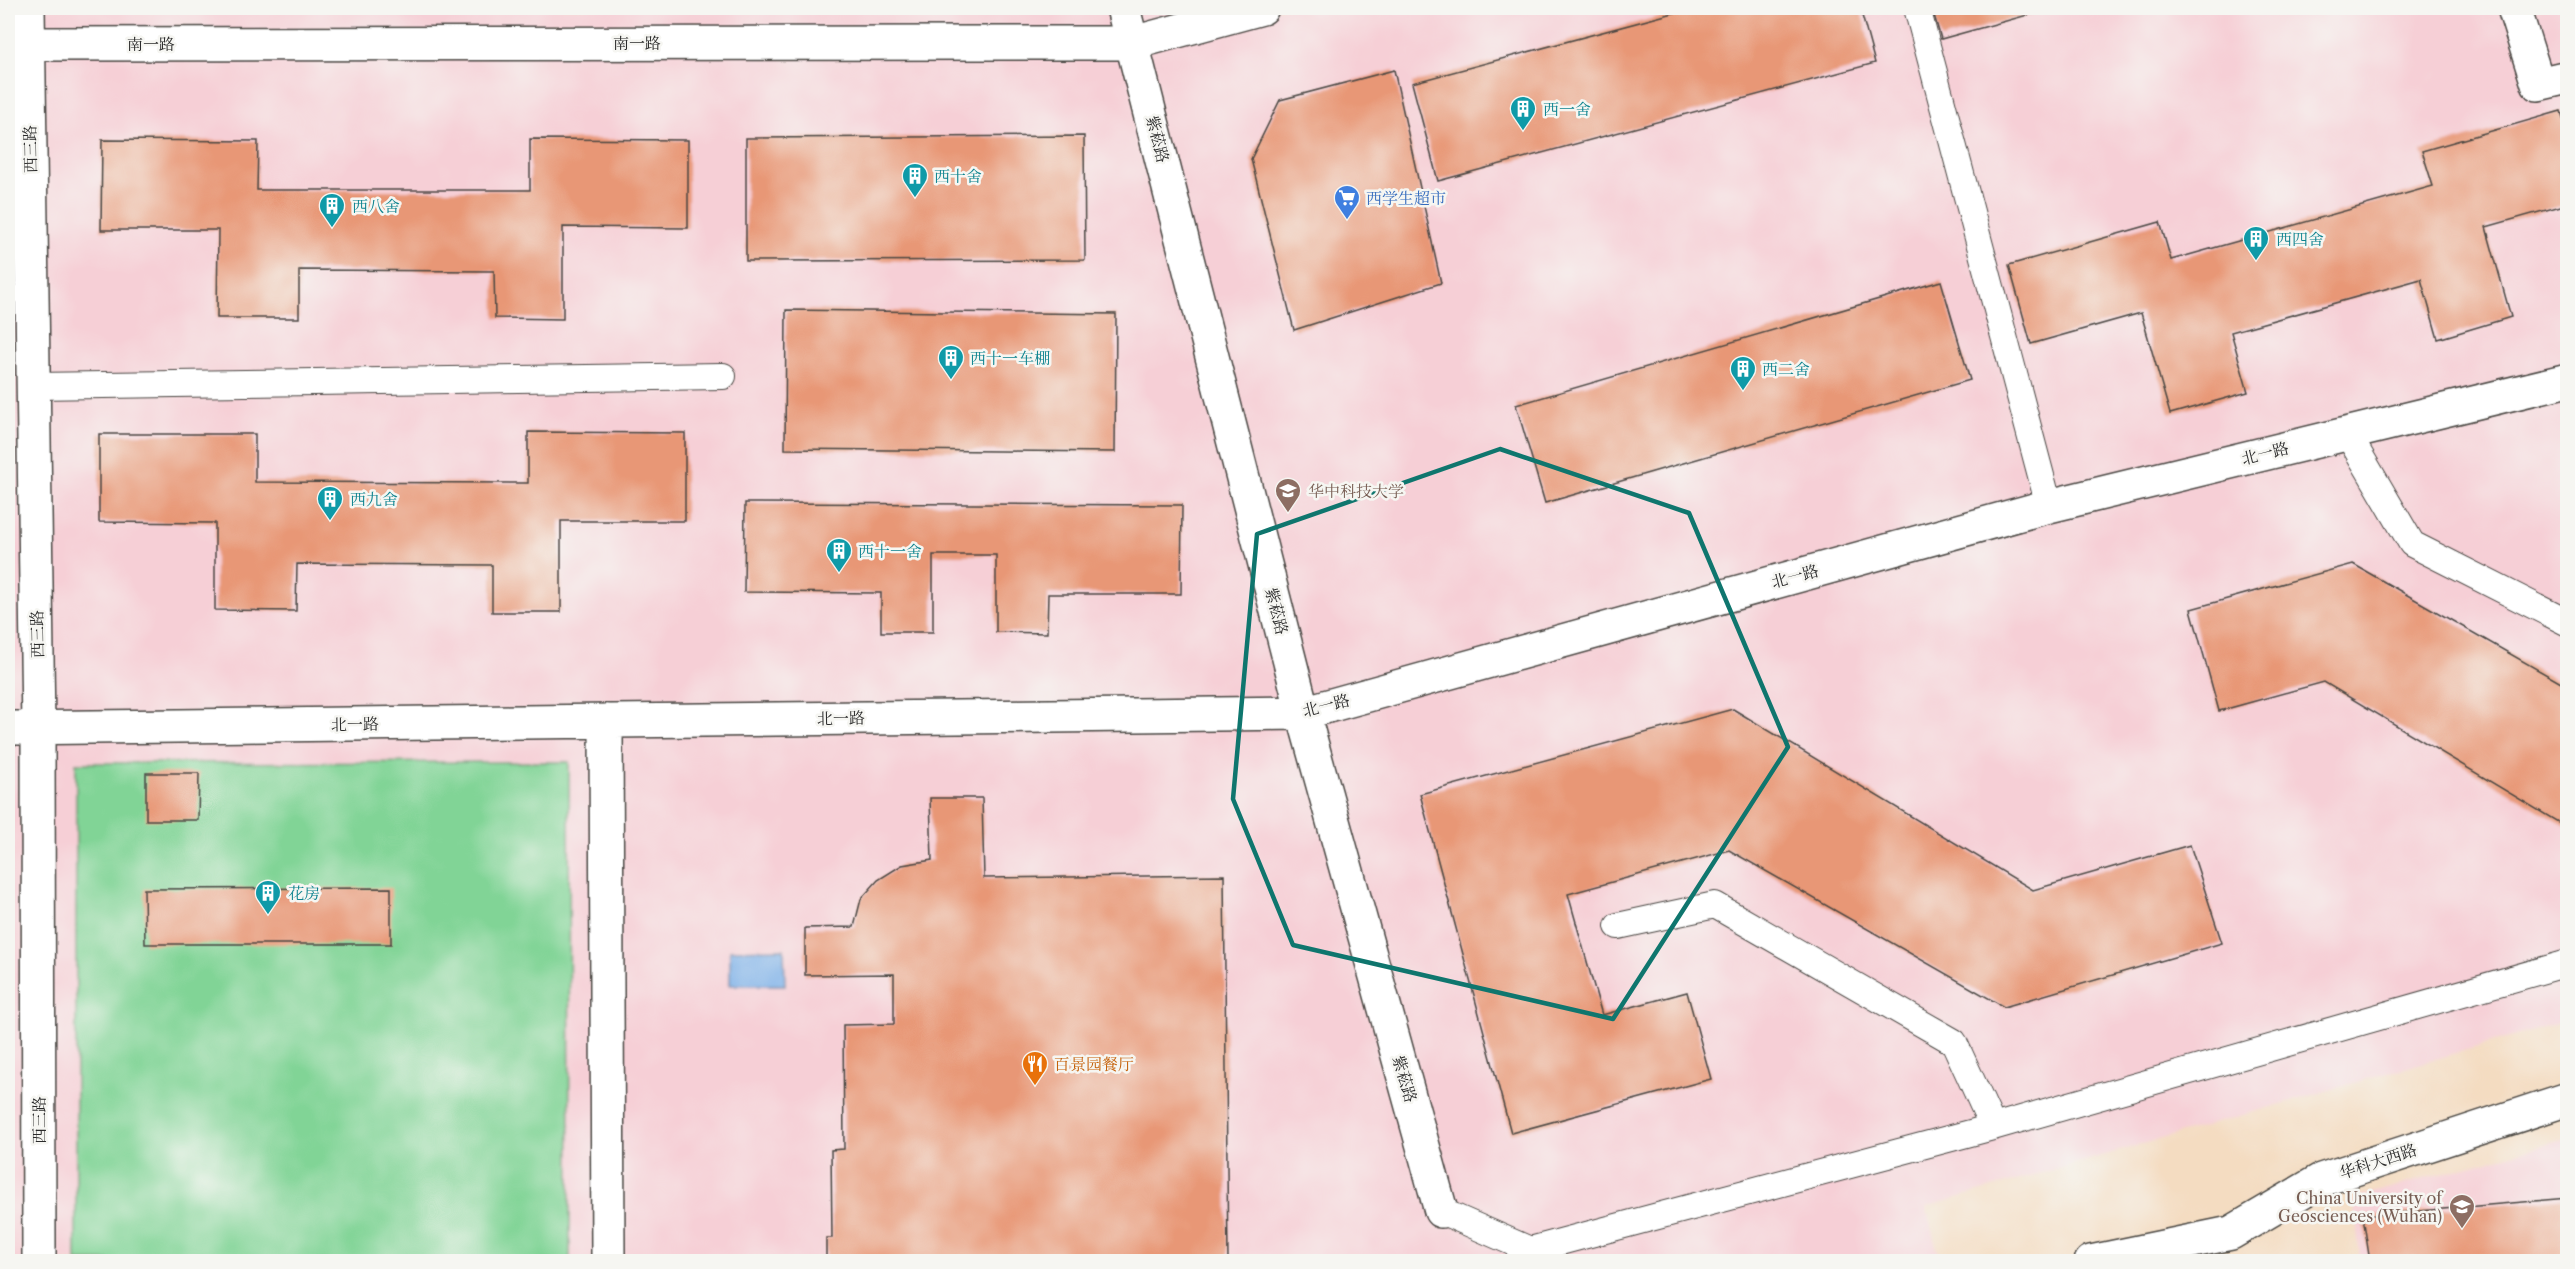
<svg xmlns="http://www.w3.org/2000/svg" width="2575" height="1269" viewBox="0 0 2575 1269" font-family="'Libre Caslon Text','Noto Serif SC',serif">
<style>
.built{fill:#f6cfd6}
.green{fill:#81d496;stroke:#568060;stroke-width:1.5}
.water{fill:#7aafe8;stroke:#526d8a;stroke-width:1.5}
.building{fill:#e89776}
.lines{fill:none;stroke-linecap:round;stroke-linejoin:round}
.service-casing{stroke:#494642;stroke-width:28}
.minor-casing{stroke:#494642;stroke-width:36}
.service{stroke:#fff;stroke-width:26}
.minor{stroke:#fff;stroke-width:33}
.marked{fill:none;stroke:#0f766e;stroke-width:4.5;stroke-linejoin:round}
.labels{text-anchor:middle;stroke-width:5;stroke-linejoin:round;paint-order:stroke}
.street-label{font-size:16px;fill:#2b2b2b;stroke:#f6f6f2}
.culture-label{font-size:16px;fill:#0d838f;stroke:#f6f6f2;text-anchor:start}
.shop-label{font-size:16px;fill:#366cbe;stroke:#f6f6f2;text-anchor:start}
.education-label{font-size:16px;fill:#785e54;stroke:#f6f6f2;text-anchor:start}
.food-label{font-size:16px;fill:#c56008;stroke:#f6f6f2;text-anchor:start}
</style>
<rect width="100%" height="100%" fill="#f6f6f2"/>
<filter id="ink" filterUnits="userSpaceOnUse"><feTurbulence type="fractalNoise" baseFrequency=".0167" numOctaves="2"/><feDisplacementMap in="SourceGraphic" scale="12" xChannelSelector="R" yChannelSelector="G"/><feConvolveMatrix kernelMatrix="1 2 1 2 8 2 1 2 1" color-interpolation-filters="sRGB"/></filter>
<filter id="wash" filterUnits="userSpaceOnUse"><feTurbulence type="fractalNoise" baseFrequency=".008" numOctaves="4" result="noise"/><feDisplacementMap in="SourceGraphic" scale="24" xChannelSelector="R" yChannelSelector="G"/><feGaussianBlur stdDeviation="1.35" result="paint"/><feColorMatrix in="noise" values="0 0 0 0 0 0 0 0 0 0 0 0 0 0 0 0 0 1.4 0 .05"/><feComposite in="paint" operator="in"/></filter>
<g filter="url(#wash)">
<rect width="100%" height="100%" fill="#f4dcc1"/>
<path class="built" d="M8,8h2559v1013l-641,186 14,54h-1932z
M2567,1139v122h-207l-6,-63z"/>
<path class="green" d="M569,762l1,499h-494v-498z"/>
<path class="water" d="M784,949l1,36h-55v-35z"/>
<g id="blocks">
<path class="building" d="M1692,8h168l15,55 -437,118 -26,-98z
M1932,8h121l-112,31z
M1394,70l47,213 -147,47 -43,-171 29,-59z
M2561,111l7,24v69l-82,23 25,90 -73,22 -17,-60 -190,53 17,60 -78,22 -29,-101 -110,31 -22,-79 151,-43 11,38 262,-74 -11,-35z
M1084,136l1,124 -339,1v-123z
M530,139l158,1v88l-125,-1v92l-68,-1 -1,-47 -195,-1v48h-82l1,-88h-117l1,-90 156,1 -1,49h273z
M1941,281l29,99 -425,123 -29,-98z
M786,310l330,4 -1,138 -330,-3z
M528,432l157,1v88h-124v91h-69v-47l-195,-1 -1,47 -81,-1v-87l-116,-1v-88h156v48l273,1z
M745,503l437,2 -1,89h-133l-1,39 -51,-1v-77h-63v77h-52v-39l-137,-1z
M2353,564l215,123v141l-244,-146 -105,29 -28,-102z
M1733,709l300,181 157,-45 32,98 -218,64 -275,-157 -161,44 34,121 85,-23 24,87 -200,54 -91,-339z
M146,773h53l-1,47h-52z
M930,798h52l2,80 240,-3 4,387h-402v-24h6l-1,-88 13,-1 -1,-124 51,-1v-50l-89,1v-47l49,-1 7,-28 17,-19 24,-15 30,-5z
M391,888v56h-246l-1,-55z
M2568,1198v64h-198l-7,-46z"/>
</g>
</g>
<g filter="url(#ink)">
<use href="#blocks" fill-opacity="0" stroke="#494642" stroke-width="1.5"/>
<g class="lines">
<defs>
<path id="service" d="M1917,8l132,498
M33,386l690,-10
M2347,433l65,111 156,79
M1618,926l97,-21 239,137 39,85
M1441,1211l89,39 463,-123 575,-164"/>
<path id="minor" d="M28,8l10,720 1,534
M1123,8l180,705 138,498
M2514,8l24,76 30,-7
M8,44l1125,-1 129,-35
M606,721l2,541
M8,728l1295,-15 746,-207 519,-126
M2091,1262l140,-29 90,-53 247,-81"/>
</defs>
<use href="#service" class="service-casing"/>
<use href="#minor" class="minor-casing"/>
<use href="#service" class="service"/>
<use href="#minor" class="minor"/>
</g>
</g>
<path class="marked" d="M1500,449l189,64 99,234 -175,272 -320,-74 -60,-146 24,-265z"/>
<defs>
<symbol id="building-pin" viewBox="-11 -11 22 30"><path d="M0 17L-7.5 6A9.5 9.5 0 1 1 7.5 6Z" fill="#0f9aa8" stroke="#f6f6f2"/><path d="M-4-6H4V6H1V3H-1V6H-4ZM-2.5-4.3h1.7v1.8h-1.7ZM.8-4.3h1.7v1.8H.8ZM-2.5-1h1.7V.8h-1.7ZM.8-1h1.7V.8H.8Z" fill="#fff"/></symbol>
<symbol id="supermarket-pin" viewBox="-11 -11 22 30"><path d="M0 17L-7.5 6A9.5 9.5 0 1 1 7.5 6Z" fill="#3f7fe0" stroke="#f6f6f2"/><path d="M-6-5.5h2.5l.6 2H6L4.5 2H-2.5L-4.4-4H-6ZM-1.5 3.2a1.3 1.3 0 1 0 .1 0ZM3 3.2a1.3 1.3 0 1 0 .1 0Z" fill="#fff"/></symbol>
<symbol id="university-pin" viewBox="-11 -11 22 30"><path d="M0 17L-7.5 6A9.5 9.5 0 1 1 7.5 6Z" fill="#8d6e63" stroke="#f6f6f2"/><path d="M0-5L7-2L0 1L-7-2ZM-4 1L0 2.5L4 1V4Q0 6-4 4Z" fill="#fff"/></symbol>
<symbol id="restaurant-pin" viewBox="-11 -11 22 30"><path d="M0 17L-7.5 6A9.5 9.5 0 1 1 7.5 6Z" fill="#e8710a" stroke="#f6f6f2"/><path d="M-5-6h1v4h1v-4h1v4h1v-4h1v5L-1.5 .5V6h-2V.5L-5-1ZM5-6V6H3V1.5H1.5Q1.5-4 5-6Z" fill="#fff"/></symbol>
</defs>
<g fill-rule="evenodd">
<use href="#building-pin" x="1508" y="94" width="30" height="40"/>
<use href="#building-pin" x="900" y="161" width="30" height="40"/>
<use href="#supermarket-pin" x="1332" y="183" width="30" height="40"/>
<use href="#building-pin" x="317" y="191" width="30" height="40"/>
<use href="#building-pin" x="2241" y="224" width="30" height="40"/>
<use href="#building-pin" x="936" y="343" width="30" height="40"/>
<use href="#building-pin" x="1728" y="354" width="30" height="40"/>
<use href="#university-pin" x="1273" y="476" width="30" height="40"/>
<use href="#building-pin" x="315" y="484" width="30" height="40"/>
<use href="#building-pin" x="824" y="536" width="30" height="40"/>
<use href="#building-pin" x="253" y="878" width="30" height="40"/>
<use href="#restaurant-pin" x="1020" y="1049" width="30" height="40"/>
<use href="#university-pin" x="2447" y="1192" width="30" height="40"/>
</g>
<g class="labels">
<g class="street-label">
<text x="637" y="49">南一路</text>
<text x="151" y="50">南一路</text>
<text transform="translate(1158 139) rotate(76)" y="6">紫菘路</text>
<text transform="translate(30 149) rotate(-91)" y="6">西三路</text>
<text transform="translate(2265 453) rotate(-14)" y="6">北一路</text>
<text transform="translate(1795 576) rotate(-15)" y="6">北一路</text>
<text transform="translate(1277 611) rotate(76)" y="6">紫菘路</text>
<text transform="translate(37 634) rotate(-91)" y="6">西三路</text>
<text transform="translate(1326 705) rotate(-14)" y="6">北一路</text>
<text transform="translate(841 718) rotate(-1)" y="6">北一路</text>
<text transform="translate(355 724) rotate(-1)" y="6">北一路</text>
<text transform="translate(1405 1079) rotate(74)" y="6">紫菘路</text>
<text transform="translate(39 1120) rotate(-90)" y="6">西三路</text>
<text transform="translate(2378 1161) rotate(-18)" y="6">华科大西路</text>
</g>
<g class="culture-label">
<text x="1543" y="115">西一舍</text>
<text x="934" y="182">西十舍</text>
<text x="352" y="212">西八舍</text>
<text x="2276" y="245">西四舍</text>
<text x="970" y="364">西十一车棚</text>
<text x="1762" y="375">西二舍</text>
<text x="350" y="505">西九舍</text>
<text x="858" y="557">西十一舍</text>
<text x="288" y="899">花房</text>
</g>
<g class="shop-label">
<text x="1366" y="204">西学生超市</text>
</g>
<g class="education-label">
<text x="1308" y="497">华中科技大学</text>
<text x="2442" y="1204" text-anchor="end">China University of<tspan x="2442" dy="18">Geosciences (Wuhan)</tspan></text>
</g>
<g class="food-label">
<text x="1054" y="1070">百景园餐厅</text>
</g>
</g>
<rect width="2575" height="1269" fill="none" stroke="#f6f6f2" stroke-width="30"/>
</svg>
